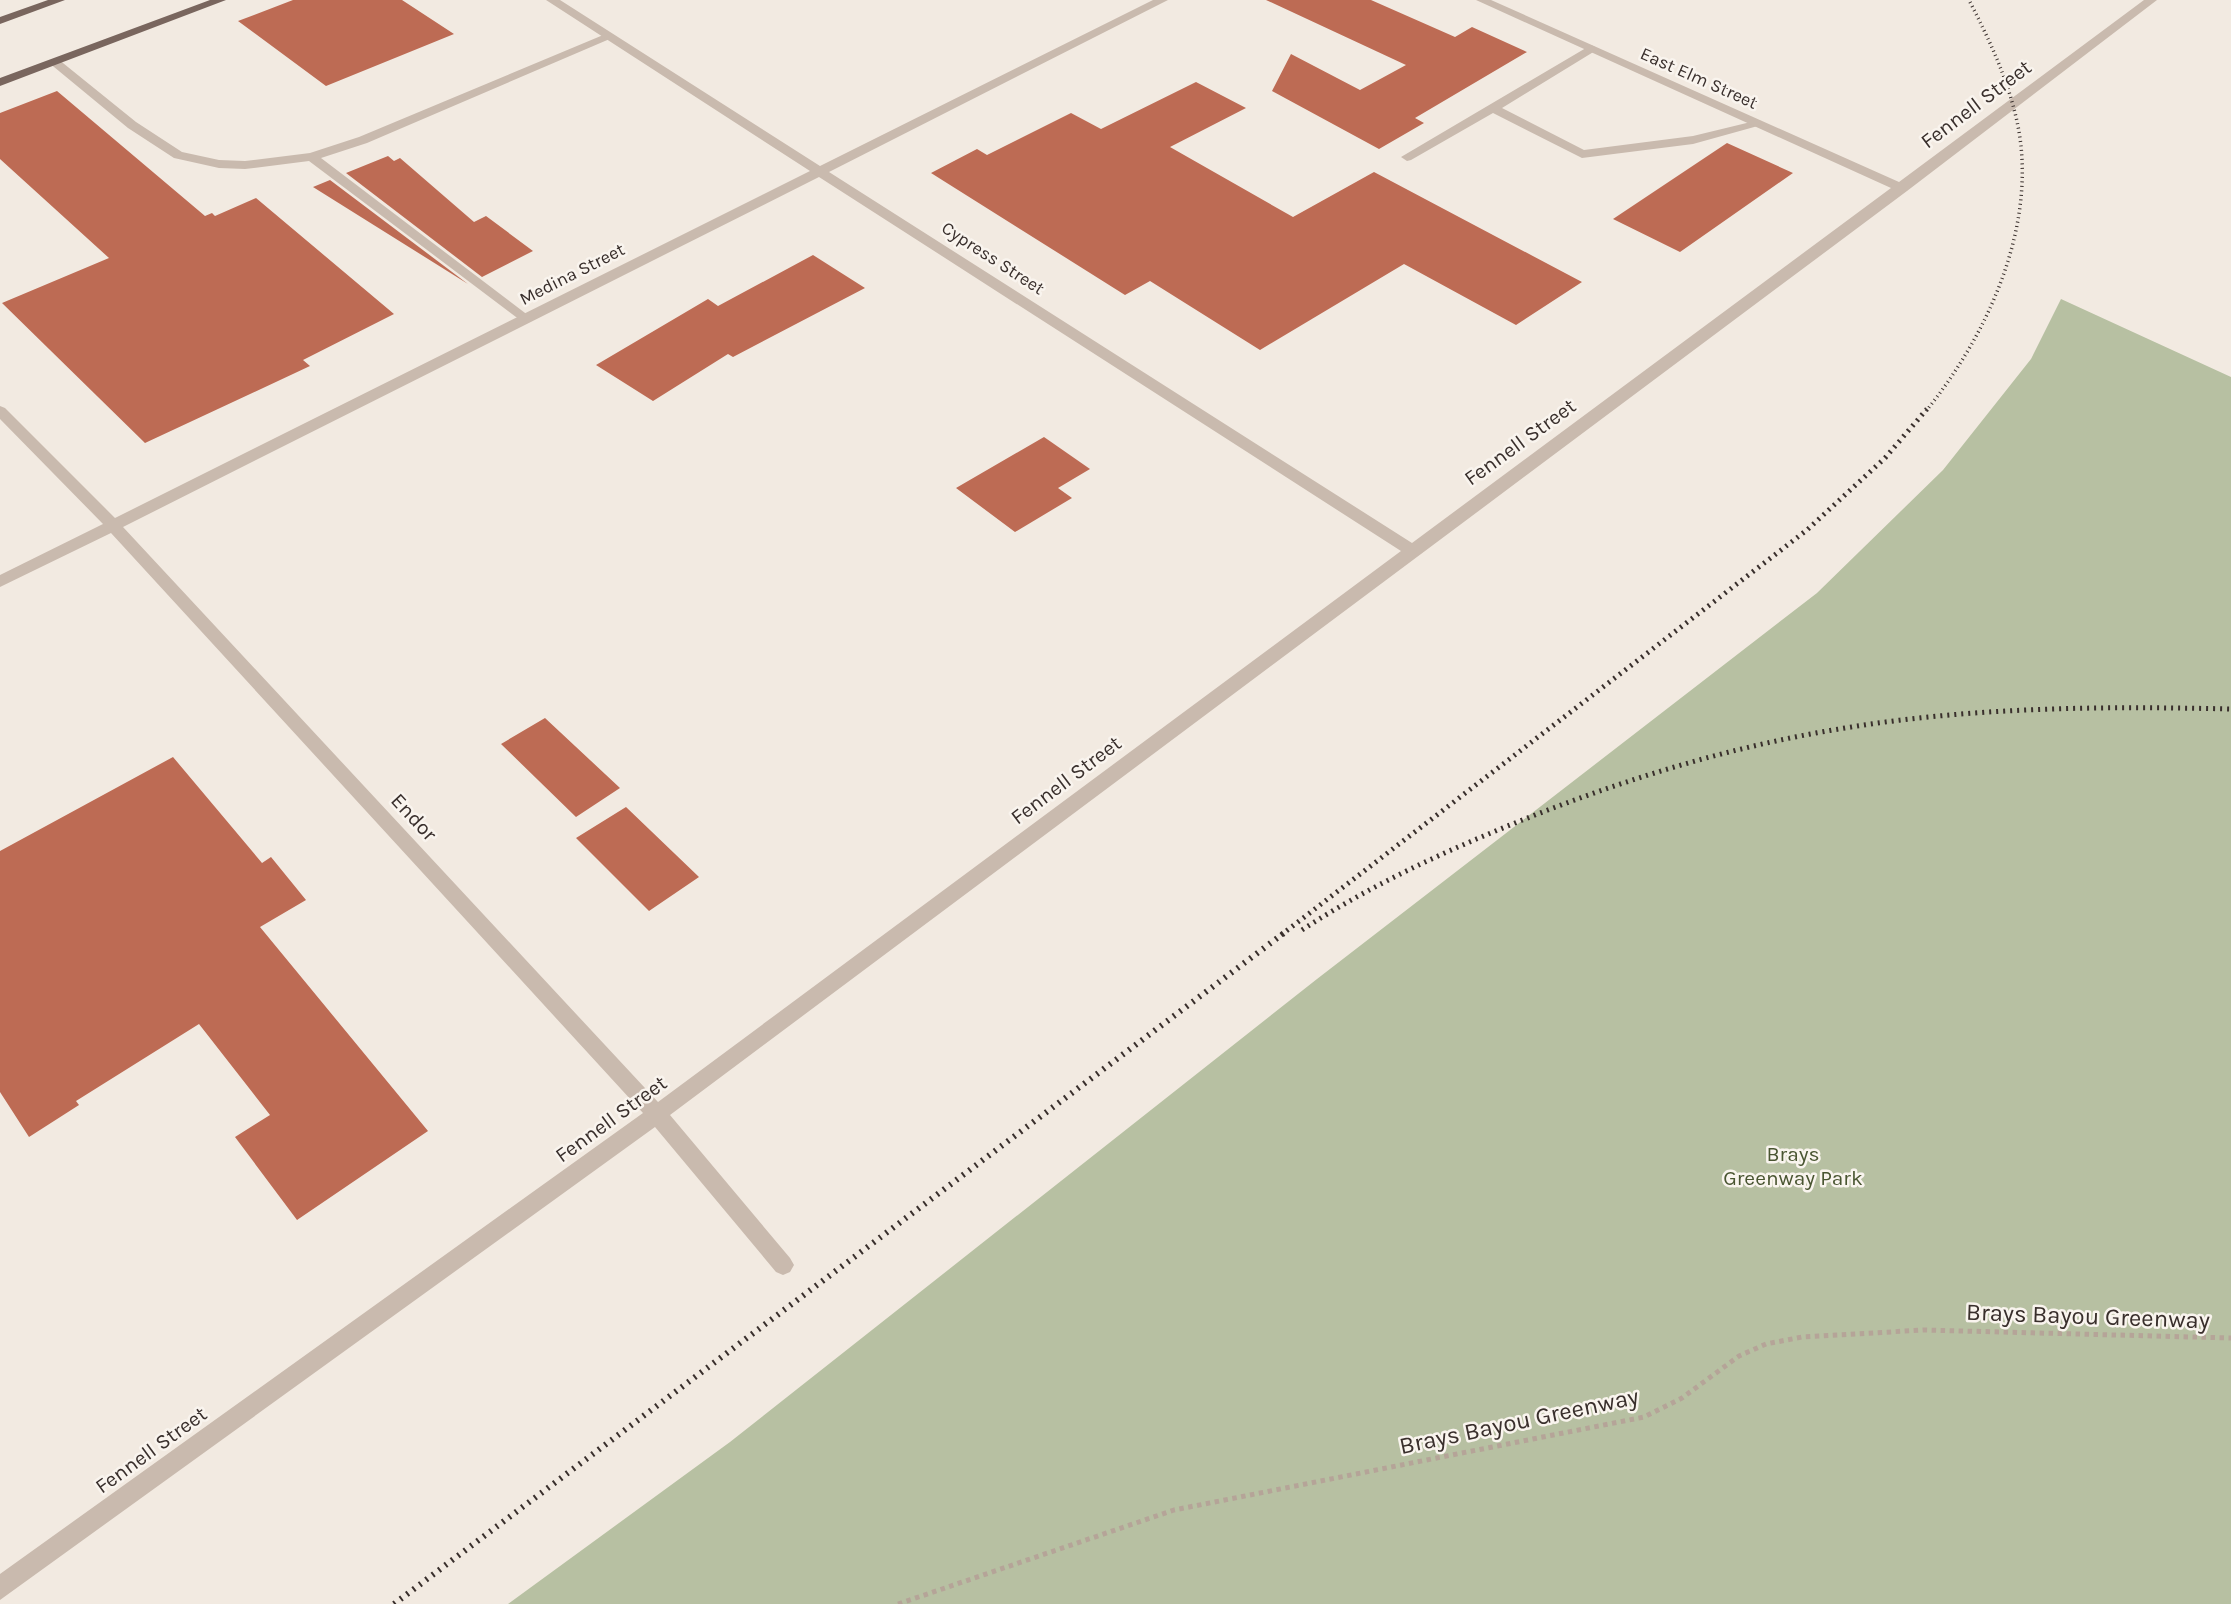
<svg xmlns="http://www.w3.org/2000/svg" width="2231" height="1604" viewBox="0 0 2231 1604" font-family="Karla,sans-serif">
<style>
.green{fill:#b7c0a2}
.building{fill:#bd6b54}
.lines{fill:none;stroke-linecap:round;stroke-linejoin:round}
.path{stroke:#b5a498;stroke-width:5;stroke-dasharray:4.5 4.5;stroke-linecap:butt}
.service{fill:#c9baae;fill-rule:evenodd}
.minor{fill:#c9baae;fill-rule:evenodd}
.primary{fill:#79665e;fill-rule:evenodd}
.rail-far2{stroke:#392f2c;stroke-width:3.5;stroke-dasharray:1 3.5;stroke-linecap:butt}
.rail-far1{stroke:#392f2c;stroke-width:5;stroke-dasharray:2 5;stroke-linecap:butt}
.rail{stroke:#392f2c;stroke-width:6;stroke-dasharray:2 6;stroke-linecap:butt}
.labels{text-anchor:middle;stroke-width:5;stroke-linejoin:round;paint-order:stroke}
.far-street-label{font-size:18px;fill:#392f2c;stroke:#f9f4ee}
.street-label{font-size:21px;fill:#392f2c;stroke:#f9f4ee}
.park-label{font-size:21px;fill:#495531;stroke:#f9f4ee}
.near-street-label{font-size:24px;fill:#392f2c;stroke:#f9f4ee}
</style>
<rect width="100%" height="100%" fill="#f2eae1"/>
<path class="green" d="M2061,299l170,78v1227h-1723l222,-162 587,-463 500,-386 126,-123 88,-111z"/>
<path class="building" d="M293,0h109l52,34 -128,52 -88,-65z
M1266,0h105l84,37 17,-10 55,25 -112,66 9,5 -45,26 -107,-58 19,-37 69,36 46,-25z
M1196,82l50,26 -76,39 123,70 81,-45 208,110 -66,43 -112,-61 -144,86 -110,-69 -25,14 -194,-122 46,-24 10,6 84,-42 30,16z
M57,91l148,125 7,-3 3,3 41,-18 138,116 -91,46 7,6 -165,77 -143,-140 107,-45 -109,-99v-46z
M1727,143l66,30 -113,79 -67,-33z
M388,156l6,5 6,-3 74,64 12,-6 47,35 -51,26 -136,-104z
M330,180l138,104 -155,-97z
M813,255l52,33 -132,69 -5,-3 -75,47 -57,-36 112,-66 10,7z
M1044,437l46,32 -32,19 14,10 -57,34 -59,-44z
M545,718l75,70 -44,29 -75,-73z
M173,757l89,106 9,-6 35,43 -46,27 168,204 -131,89 -62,-83 35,-22 -71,-91 -123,77 3,4 -50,32 -29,-45v-241z
M626,807l73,70 -50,34 -73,-73z"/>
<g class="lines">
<path class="path" d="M898,1604l276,-94 470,-93 38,-19 57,-42 27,-12 36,-7 122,-7 307,8"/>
<path class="service" d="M608,33l4,1v4l-245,105 -46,15 208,158v6l-5,1 -215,-162 -64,8 -26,-1 -45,-10 -46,-30 -80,-66 10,-3 78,63 46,30 37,8 26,1 65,-8 49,-16z
M1591,45l4,2v4l-93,57 82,42 109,-14 66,-16 6,4 -72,20 -111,14 -89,-45 -82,47 -4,1 -6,-4z"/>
<path class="minor" d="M546,0h14l260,166 333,-166h15l-339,172 583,371 479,-355 -415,-188h15l408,182 245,-182h13l-250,191 -1237,924 120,143 4,7 -4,7 -7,3 -7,-3 -121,-145 -655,473v-26l643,-461 -532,-580 -111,54v-12l103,-51 -103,-105v-13l5,2 110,110 695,-347zM819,177l582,374 -743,551 -535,-575z"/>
<path class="primary" d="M48,0h17l-65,24v-7z
M210,0h16l-226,86v-8z"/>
<path class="rail-far2" d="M1926,411c64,-79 116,-194 89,-298 -10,-40 -27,-76 -46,-113"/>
<path class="rail-far1" d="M1302,930c67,-44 139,-77 213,-107 106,-43 217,-77 330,-95 128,-21 257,-22 386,-19
M1281,935l526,-405 78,-72 42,-49"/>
<path class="rail" d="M394,1604l890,-671"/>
</g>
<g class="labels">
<g class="far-street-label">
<text transform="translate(1699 78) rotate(24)" y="6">East Elm Street</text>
<text transform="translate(993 258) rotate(33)" y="6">Cypress Street</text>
<text transform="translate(572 274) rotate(-27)" y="6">Medina Street</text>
</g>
<g class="street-label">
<text transform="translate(1976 104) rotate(-37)" y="7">Fennell Street</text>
<text transform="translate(1520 442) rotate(-36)" y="7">Fennell Street</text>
<text transform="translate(1066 780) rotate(-37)" y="7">Fennell Street</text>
<text transform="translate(414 817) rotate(47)" y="7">Endor</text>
<text transform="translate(611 1119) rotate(-36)" y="7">Fennell Street</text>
<text transform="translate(151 1450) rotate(-36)" y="7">Fennell Street</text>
</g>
<g class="park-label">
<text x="1793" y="1161">Brays<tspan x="1793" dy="24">Greenway Park</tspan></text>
</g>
<g class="near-street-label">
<text transform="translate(2088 1316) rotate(2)" y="8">Brays Bayou Greenway</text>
<text transform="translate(1519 1421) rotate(-12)" y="8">Brays Bayou Greenway</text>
</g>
</g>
</svg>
